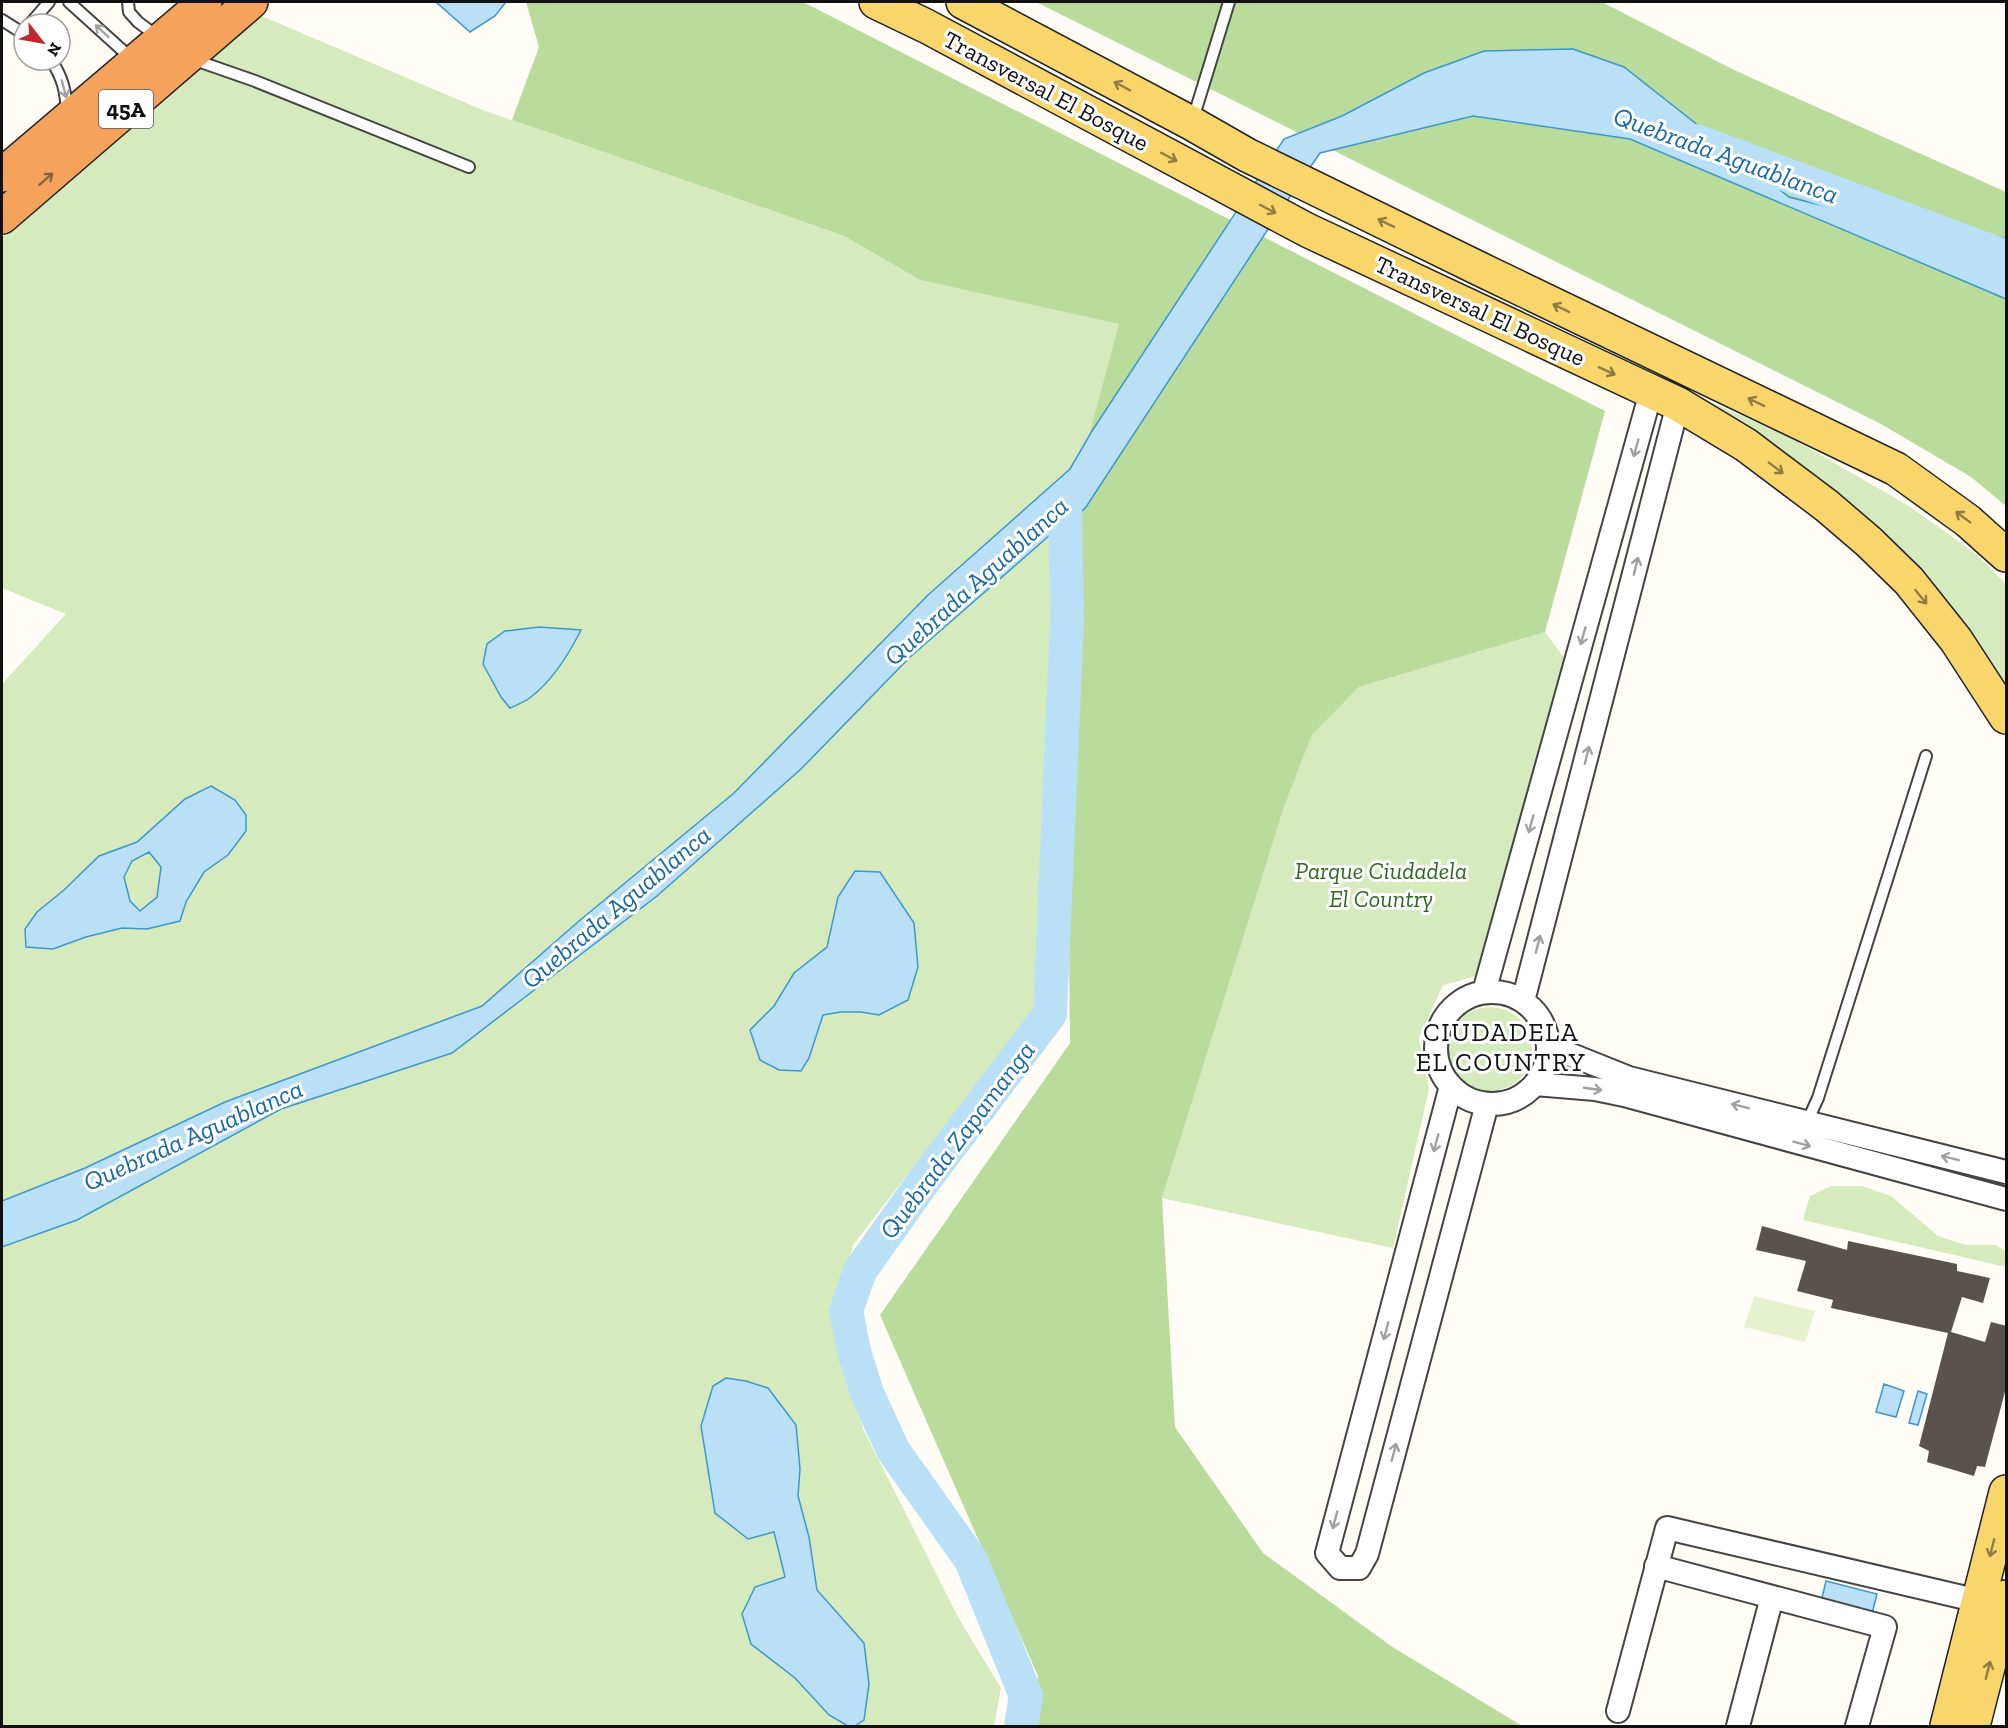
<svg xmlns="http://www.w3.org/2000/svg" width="2008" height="1728" viewBox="0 0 2008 1728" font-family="'Zilla Slab',serif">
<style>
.green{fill:#d5ebbd}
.forest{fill:#b9dc9c}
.pitch{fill:#e6f2cf}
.water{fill:#b9e0f7;stroke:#3f96cf;stroke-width:1.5;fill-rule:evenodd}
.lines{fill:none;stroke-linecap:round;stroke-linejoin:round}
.river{stroke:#b9e0f7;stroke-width:34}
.building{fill:#5a524d}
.lane-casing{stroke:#444;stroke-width:14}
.street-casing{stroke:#444;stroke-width:26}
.primary-casing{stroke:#222;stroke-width:36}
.highway-casing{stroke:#222;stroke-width:36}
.lane{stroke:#fff;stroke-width:10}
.street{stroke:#fff;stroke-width:22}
.primary{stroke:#f9d66b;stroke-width:33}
.highway{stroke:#f5a25d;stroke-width:33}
.oneway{stroke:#a0a0a0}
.oneway2{stroke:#917d42}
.oneway3{stroke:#8e613b}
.labels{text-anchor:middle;stroke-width:6;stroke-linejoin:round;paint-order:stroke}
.shield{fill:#fff;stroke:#585858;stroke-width:1.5}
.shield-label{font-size:22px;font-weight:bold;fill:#111}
.street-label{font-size:24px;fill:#111;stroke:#fff}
.park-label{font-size:24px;font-style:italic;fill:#2f6b1f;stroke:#fff}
.water-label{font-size:26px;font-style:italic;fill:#1768a6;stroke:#fff}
.neighbourhood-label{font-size:26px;letter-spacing:1.5px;fill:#111;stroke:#fff}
</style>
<rect width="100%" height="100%" fill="#fffdf5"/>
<path class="green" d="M236,5l244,104 364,127 76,44 200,44 -28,107 -22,38 -142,126 -194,198 -155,128 -97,85 -257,96 -140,66 -83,33v-517l64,-70 -64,-26v-376z
M1646,373l145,65 118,68 67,48 30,30v103l-22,-35 -40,-51z
M1058,528l4,28 3,60 -27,389 -185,240 -18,78 28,106 96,190 42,69 -7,38h-992v-479l75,-27 204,-111 171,-56 205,-157 144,-127 108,-111z
M1545,632l19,26 -87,318 -34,9 -24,53 10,51 -36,159 -231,-50 122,-391 28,-72 47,-48z
M1448 1049a42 42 0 1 1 84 0a42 42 0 1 1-84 0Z
M1831,1186h31l29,10 47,40 28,9h29l11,6v16l-203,-47 7,-24z"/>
<path class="forest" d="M526,2h277l802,409 -60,221 -186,55 -47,48 -28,72 -122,391 13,229 88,126 128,93 131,80h-490l6,-50 -158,-361 190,-272 -5,-517 54,-202 -199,-44 -76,-44 -332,-116 27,-73z
M1036,2h566l132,68 272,122v314l-35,-29 -90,-53z"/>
<path class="pitch" d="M1754,1296l61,15 -10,31 -61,-15z"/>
<path class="water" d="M436,2h70l-11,14 -25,16z
M1573,49l51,18 165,130 101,26 106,13 10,3v60l-376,-160 -157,-23 -153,37 -44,64 -190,290 -11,11 -17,10 -149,130 -108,111 -144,127 -205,157 -171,56 -204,111 -75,27v-46l83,-33 140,-66 257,-96 97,-85 155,-128 194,-198 142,-126 22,-38 192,-292 58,-23 82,-43 60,-22z
M539,627l42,3c-12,24 -28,50 -50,67 -6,5 -14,8 -21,11l-9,-11 -18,-33 4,-20 18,-13z
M211,786l24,14 11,15v16l-18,24 -24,17 -18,30 -6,19 -33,8 -25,-1 -36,9 -33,12 -27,-2 -1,-18 12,-17 27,-22 35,-34 38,-14 48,-43zM149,852l12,15 -4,30 -17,14 -10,-10 -6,-24 8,-16z
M855,871l25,1 34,51 4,44 -10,33 -29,15 -18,-3h-20l-18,3 -14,43 -8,13 -22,-1 -19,-10 -10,-30 24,-24 20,-33 33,-26 11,-50z
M726,1378l20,3 22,7 28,37 4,44 -2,27 11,41 8,53 47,53 5,41 -5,36 -9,6h-7l-19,-11 -34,-37 -44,-34 -9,-30 13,-27 30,-10 -11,-45 -26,7 -33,-26 -14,-87 12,-40z
M1884,1384l20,7 -8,26 -20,-5z
M1918,1391l9,3 -9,31 -9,-2z
M1826,1581l51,13 -5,20 -51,-12z"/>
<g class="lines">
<path class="river" d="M1696,141l310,116
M1021,1726l5,-30 -55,-136 -78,-110 -26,-57 -13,-42 -8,-40 14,-40 63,-89 127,-168 17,-395 -2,-113"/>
</g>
<path class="building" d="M1762,1226l85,24 1,-9 109,23v7l33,7 -7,25 -21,-6 -11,35 34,10 6,-20 16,4v58l-22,83 -8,-1 -3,10 -47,-14 2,-11 -10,-5 29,-113 -117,-25 2,-8 -36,-9 9,-30 -50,-11z"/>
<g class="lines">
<defs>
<path id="lane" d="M69,2l63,57
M128,2l1,10 9,10 20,15
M2,20l22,14
M30,24l19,-22
M192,59l63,22 214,86
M51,60c12,18 15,32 16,53
M1193,119l36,-117
M1807,1122l11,-24 108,-342"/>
<path id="street" d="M1484,992l167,-600
M1436 1048a56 56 0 1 1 112 0a56 56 0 1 1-112 0Z
M1523,1001l155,-597
M1549,1046l80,32 377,94
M1535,1084l60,5 29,6 382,104
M1451,1086l-124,467 13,15h19l8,-14 120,-450
M1656,1566l229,61 -28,99
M1618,1711l49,-183 312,73
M1738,1726l34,-129"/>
<path id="primary" d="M876,2l50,24 381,204 371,174 68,41 81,61 42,36 40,39 47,59 50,77
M963,2l228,121 56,32 235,115 414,199 72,52 38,34
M1947,1726l59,-234
M1973,1726l33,-129"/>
<path id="highway" d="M2,175l203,-173
M2,217l249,-215"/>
</defs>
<use href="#lane" class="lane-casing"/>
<use href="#street" class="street-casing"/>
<use href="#primary" class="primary-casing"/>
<use href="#highway" class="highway-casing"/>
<use href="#lane" class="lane"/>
<use href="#street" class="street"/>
<use href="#primary" class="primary"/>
<use href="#highway" class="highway"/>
</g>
<defs><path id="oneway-shaft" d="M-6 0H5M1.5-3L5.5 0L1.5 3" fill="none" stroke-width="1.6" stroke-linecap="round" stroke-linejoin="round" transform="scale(1.5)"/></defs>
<g class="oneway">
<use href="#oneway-shaft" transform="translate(102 31) rotate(-138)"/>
<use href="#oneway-shaft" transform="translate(64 89) rotate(75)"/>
<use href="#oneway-shaft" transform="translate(1636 448) rotate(106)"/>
<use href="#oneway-shaft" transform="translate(1636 566) rotate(-76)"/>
<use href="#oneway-shaft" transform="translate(1583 636) rotate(106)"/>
<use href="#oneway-shaft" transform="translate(1587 755) rotate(-76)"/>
<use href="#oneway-shaft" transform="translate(1531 824) rotate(106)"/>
<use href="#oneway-shaft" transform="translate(1538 944) rotate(-76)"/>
<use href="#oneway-shaft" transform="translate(1593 1089) rotate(8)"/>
<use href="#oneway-shaft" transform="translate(1740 1106) rotate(-166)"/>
<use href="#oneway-shaft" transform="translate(1436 1143) rotate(105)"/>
<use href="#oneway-shaft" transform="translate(1802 1144) rotate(15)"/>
<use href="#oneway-shaft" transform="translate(1950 1158) rotate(-166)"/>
<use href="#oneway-shaft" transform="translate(1386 1331) rotate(105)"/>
<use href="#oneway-shaft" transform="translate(1394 1452) rotate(-75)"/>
<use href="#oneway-shaft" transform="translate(1335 1520) rotate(105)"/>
</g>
<g class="oneway2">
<use href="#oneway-shaft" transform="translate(1122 86) rotate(-152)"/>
<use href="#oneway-shaft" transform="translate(1169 157) rotate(28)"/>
<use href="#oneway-shaft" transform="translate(1268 209) rotate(28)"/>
<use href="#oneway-shaft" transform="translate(1386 223) rotate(-154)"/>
<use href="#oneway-shaft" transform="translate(1561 308) rotate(-154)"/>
<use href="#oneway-shaft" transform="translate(1607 371) rotate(25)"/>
<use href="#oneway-shaft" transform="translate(1756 402) rotate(-154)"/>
<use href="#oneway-shaft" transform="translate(1776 468) rotate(37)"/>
<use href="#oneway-shaft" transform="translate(1963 517) rotate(-143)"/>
<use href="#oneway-shaft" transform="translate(1921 597) rotate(51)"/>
<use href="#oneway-shaft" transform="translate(1992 1548) rotate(104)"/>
<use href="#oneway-shaft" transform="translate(1988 1670) rotate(-76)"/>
</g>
<use class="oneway3" href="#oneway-shaft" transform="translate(46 179) rotate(-41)"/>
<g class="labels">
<rect class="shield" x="99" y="90" width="54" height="38" rx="4.5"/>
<g class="shield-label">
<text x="126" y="117">45A</text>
</g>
<g class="street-label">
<text transform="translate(1046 91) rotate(28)" y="8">Transversal El Bosque</text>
<text transform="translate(1480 311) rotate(25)" y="8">Transversal El Bosque</text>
</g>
<g class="park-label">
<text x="1381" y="879">Parque Ciudadela<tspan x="1381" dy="28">El Country</tspan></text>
</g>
<g class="water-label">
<text transform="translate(1726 155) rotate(20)" y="9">Quebrada Aguablanca</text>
<text transform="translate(976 581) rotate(-42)" y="9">Quebrada Aguablanca</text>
<text transform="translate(616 907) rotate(-40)" y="9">Quebrada Aguablanca</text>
<text transform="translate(193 1135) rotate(-24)" y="9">Quebrada Aguablanca</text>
<text transform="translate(957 1140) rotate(-53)" y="9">Quebrada Zapamanga</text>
</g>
<g class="neighbourhood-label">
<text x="1501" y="1041">CIUDADELA<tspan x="1501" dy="30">EL COUNTRY</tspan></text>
</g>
</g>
<rect width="2008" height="1728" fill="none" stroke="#111111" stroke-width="6"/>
<g transform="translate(42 42) rotate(121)"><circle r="28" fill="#ffffff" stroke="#a0a0a0" stroke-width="1.5"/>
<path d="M0-4.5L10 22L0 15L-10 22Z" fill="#c4262e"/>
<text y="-9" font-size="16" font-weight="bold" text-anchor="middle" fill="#111111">N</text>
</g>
</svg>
